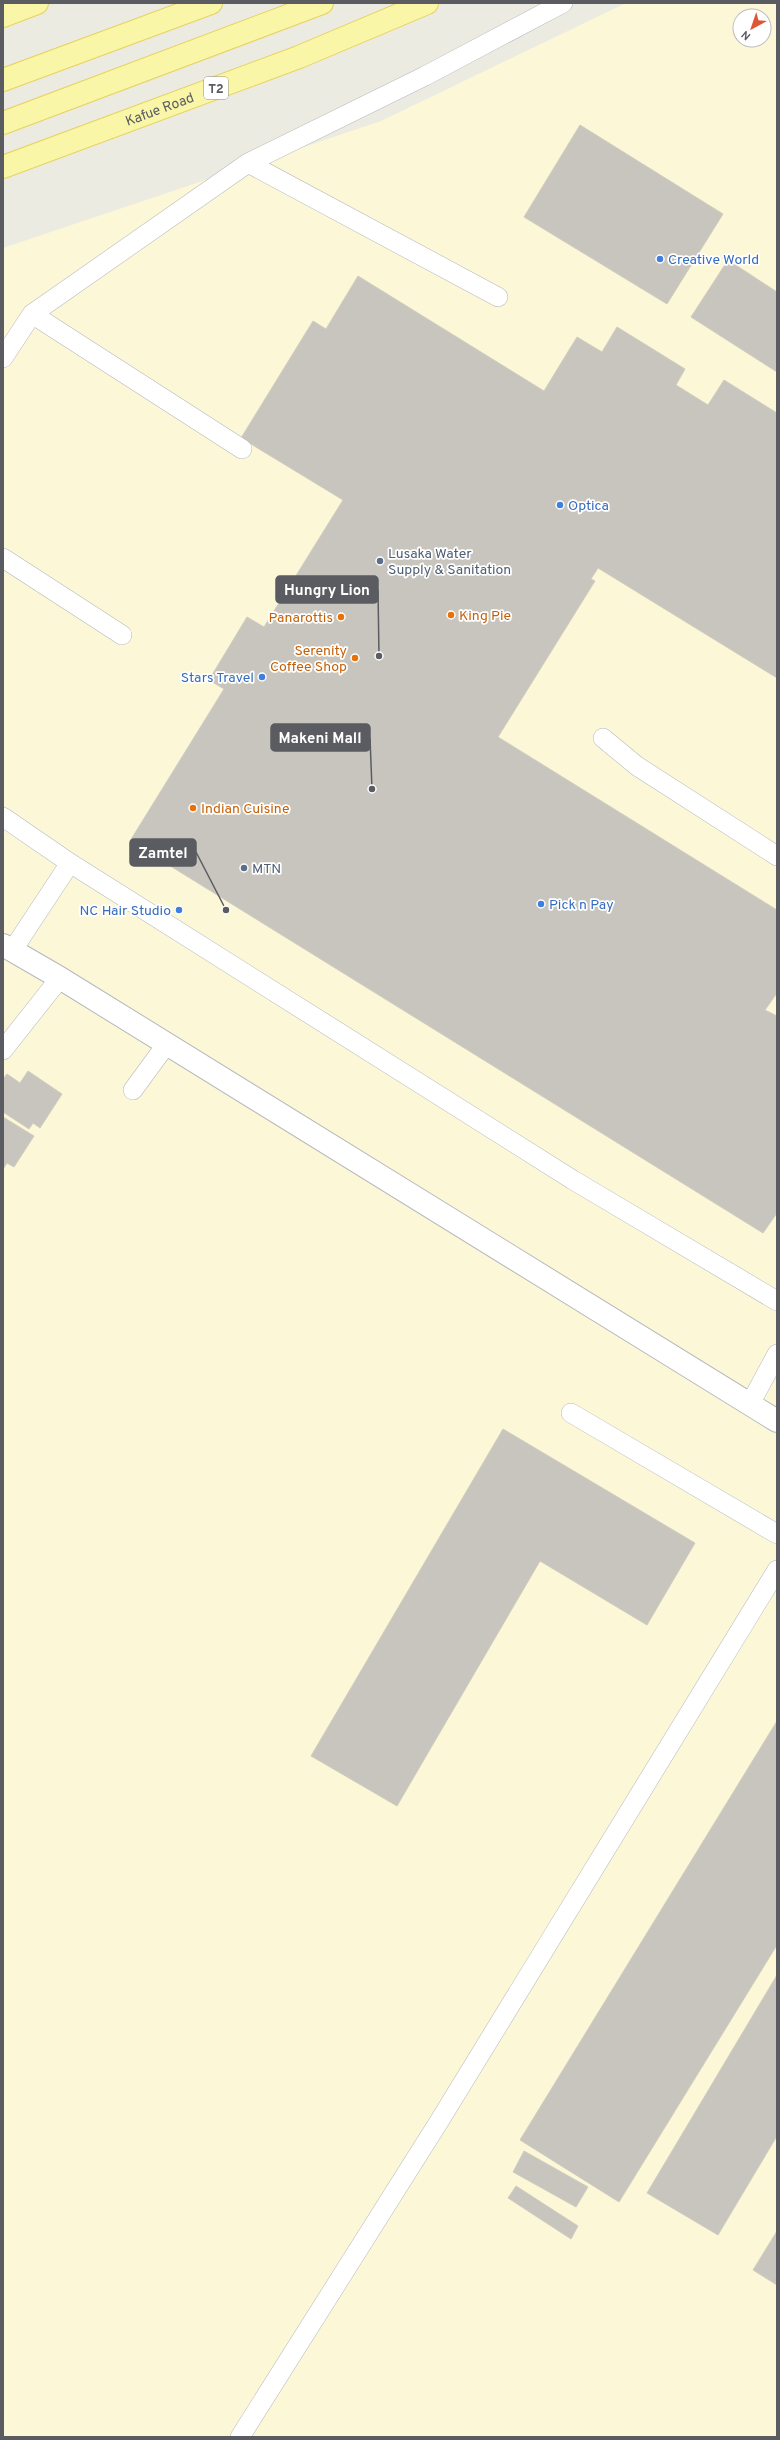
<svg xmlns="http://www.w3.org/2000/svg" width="780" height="2440" viewBox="0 0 780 2440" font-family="Overpass,sans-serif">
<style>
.commercial{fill:#fbf7d7;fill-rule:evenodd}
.building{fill:#c7c5be;stroke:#d0cdc0}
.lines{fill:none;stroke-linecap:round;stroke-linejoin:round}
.lane-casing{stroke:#b7b8bd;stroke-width:20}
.street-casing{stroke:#b7b8bd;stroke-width:24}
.primary-casing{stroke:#e8d25e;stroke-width:24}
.lane{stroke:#fff;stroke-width:19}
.street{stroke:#fff;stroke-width:22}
.primary{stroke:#faf6a8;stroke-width:22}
.shop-dot{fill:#3f7fe0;stroke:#fff;stroke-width:1.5}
.service-dot{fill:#5c6f8a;stroke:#fff;stroke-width:1.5}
.food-dot{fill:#e8710a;stroke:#fff;stroke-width:1.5}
.labels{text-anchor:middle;stroke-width:3.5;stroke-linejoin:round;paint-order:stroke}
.shield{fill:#fff;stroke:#8c8d90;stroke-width:1}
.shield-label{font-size:13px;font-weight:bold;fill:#5a5c61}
.street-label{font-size:14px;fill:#5a5c61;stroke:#fff}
.shop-label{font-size:14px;fill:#366cbe;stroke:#fff;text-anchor:start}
.service-label{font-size:14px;fill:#4e5e75;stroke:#fff;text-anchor:start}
.food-label{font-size:14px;fill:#c56008;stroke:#fff;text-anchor:start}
.leader{fill:none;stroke:#5a5c61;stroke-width:1.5}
.callout-dot{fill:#5a5c61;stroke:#fff;stroke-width:1.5}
.callout{fill:#5a5c61;stroke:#5a5c61;stroke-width:1.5}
.callout-label{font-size:15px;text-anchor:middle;font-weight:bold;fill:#fff}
</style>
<rect width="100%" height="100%" fill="#ecebe1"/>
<path class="commercial" d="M626,3h151v2434h-774v-2189l378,-127zM740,16h24v24h-24z"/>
<path class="building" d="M580,125l143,89 -56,90 -143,-87z
M728,260l49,32v80l-86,-55z
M358,276l186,115 33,-54 25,15 15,-25 68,42 -9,16 32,20 16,-25 53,33v265l-179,-110 -7,11 4,2 -97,156 279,173v83l-12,17 12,6v197l-14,20 -633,-392 94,-152 -15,-9 38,-63 17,10 79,-127 -102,-62 72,-117 13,8z
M28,1071l34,23 -22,34 -7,-5 -4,6 -26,-17v-33l4,-5 13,9z
M3,1117l31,19 -20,31 -7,-4 -4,6z
M503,1429l192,114 -48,82 -107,-64 -143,245 -86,-50z
M777,1721v224l-158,257 -99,-62z
M777,1975v161l-59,99 -71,-42z
M524,2151l64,36 -12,20 -63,-35z
M516,2186l62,40 -7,13 -63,-41z
M777,2231v54l-24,-15z"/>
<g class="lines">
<defs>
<path id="lane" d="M248,163l177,-87 138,-73
M32,314l210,135
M3,358l29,-44 216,-151 250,134
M3,558l119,77
M603,738l34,28 140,90
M3,817l67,46 503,317 204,121
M12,951l58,-88
M3,1050l57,-72
M133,1090l33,-45
M750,1404l27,-50
M571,1413l206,121
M240,2437l200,-317 337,-550"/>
<path id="street" d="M3,945l57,33 717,443"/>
<g id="primary">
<path d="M3,16l34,-13"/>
<path d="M3,80l208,-77"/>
<path d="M3,123l319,-120"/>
<path id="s1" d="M3,167l296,-110 128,-54"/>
</g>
</defs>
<use href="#lane" class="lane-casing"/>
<use href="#street" class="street-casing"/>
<use href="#primary" class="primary-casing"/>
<use href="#lane" class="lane"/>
<use href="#street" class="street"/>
<use href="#primary" class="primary"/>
</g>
<g class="shop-dot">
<circle cx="660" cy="259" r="4"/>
<circle cx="560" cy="505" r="4"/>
<circle cx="262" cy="677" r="4"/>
<circle cx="541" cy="904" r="4"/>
<circle cx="179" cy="910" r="4"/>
</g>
<g class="service-dot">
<circle cx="380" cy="561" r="4"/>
<circle cx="244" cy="868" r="4"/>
</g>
<g class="food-dot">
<circle cx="451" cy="615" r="4"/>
<circle cx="341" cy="617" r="4"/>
<circle cx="355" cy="658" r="4"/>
<circle cx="193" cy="808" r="4"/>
</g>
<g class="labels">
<rect class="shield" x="204" y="77" width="24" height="22" rx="3"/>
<g class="shield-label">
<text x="216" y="93">T2</text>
</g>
<g class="street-label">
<text dy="5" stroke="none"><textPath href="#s1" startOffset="167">Kafue Road</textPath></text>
</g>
<g class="shop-label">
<text x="668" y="264">Creative World</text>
<text x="568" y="510">Optica</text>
<text x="254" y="682" text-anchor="end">Stars Travel</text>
<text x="549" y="909">Pick n Pay</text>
<text x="171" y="915" text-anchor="end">NC Hair Studio</text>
</g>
<g class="service-label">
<text x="388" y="558">Lusaka Water<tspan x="388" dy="16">Supply &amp; Sanitation</tspan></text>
<text x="252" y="873">MTN</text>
</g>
<g class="food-label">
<text x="459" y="620">King Pie</text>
<text x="333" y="622" text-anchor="end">Panarottis</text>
<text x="347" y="655" text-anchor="end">Serenity<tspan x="347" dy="16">Coffee Shop</tspan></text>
<text x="201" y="813">Indian Cuisine</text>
</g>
</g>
<path class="leader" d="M379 656L378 590M372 789L370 738M226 910L196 852"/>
<g class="callout-dot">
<circle cx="379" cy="656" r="4"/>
<circle cx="372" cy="789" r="4"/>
<circle cx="226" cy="910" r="4"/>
</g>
<g class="callout">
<rect x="276" y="576" width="102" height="27" rx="4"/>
<rect x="271" y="724" width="99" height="27" rx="4"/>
<rect x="130" y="839" width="66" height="27" rx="4"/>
</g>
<g class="callout-label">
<text x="327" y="595">Hungry Lion</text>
<text x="320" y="743">Makeni Mall</text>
<text x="163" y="858">Zamtel</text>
</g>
<rect width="780" height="2440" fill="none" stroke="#5a5c61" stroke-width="8"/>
<g transform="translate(752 28) rotate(220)"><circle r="19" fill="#ffffff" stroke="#bdbec0"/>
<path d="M0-3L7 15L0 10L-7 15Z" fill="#de5635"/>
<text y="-6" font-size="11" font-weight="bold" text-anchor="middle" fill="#5a5c61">N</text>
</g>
</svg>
